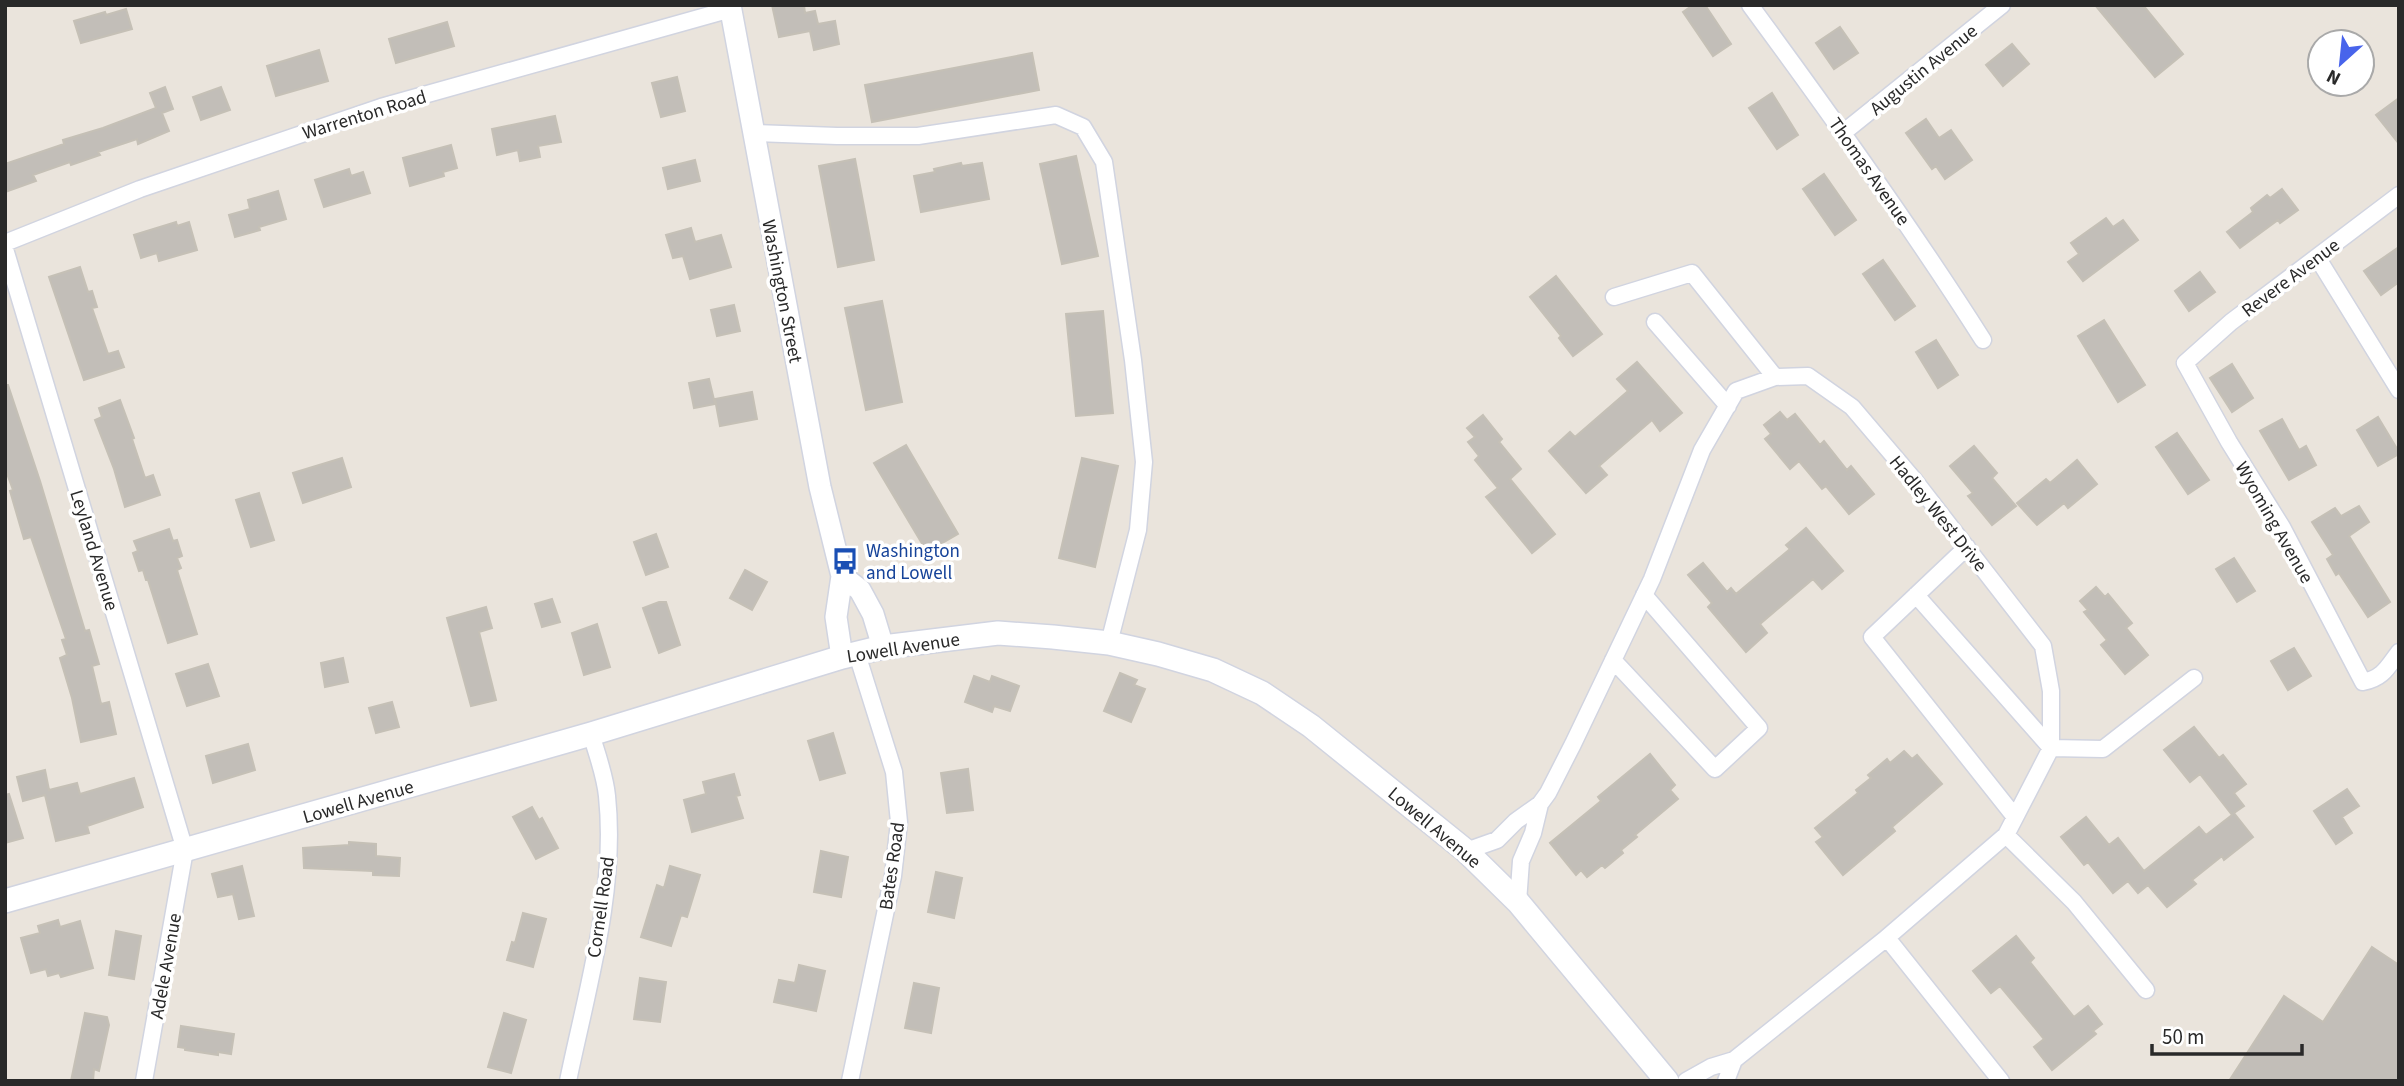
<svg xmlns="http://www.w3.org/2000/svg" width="2404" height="1086" viewBox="0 0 2404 1086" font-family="'Source Sans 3',sans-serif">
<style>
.building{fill:#c2beb8;stroke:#c5c0b6;stroke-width:2}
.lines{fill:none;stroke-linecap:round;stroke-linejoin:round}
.minor-casing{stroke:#d1d4e0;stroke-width:19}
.tertiary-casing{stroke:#d1d4e0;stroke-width:24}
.secondary-casing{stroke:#d1d4e0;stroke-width:26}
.minor{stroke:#fff;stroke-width:16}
.tertiary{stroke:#fff;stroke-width:21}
.secondary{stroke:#fff;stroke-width:23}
.labels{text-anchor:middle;stroke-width:7;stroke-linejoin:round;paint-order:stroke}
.street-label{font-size:19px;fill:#292929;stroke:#fff}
.transit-label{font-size:19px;fill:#164399;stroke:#fff;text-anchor:start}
</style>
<rect width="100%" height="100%" fill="#eae4dc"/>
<path class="building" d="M772,5h32l1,8 10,-2 3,13 17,-3 4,23 -25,6 -4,-19 -31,6z
M1693,5h12l26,39 -18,12 -30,-44z
M2095,5h48l40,49 -28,23z
M126,9l6,20 -51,14 -7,-22 31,-9 1,3z
M447,22l7,24 -58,17 -7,-24z
M1840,27l18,26 -24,16 -18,-26z
M2012,44l17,20 -26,22 -17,-21z
M319,50l9,31 -52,15 -9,-30z
M1032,53l7,37 -167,32 -7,-37z
M677,77l8,34 -24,6 -9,-34z
M165,87l8,22 -11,4 7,18 -31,13 -1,-5 -39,13 2,3 -29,10 -1,-3 -37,13 3,6 -31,11v-28l59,-20 -1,-4 40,-12 53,-20 -6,-15z
M221,87l9,23 -29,10 -8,-23z
M1772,93l26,42 -21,14 -28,-41z
M2399,98v46l-23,-29z
M555,116l6,26 -23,4 2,11 -20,4 -2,-11 -21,5 -5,-26z
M1926,119l13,19 12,-8 21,30 -27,19 -9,-13 -4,3 -26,-36z
M451,145l6,23 -14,4 1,4 -34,10 -7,-28z
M1076,156l22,100 -36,8 -22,-100z
M855,159l19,101 -36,7 -19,-101z
M695,160l5,21 -32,8 -5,-21z
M961,163l1,3 20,-3 7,36 -68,13 -7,-36 21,-4 -1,-3z
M349,169l2,7 12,-4 7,21 -46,14 -9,-27z
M1824,174l32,46 -21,15 -32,-46z
M2282,189l16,21 -18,13 -2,-3 -38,28 -13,-16 26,-20 -2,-4 16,-13 3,3z
M278,191l8,28 -27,8 1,3 -25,7 -6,-22 21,-6 -2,-9z
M2106,218l7,9 10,-7 15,20 -55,41 -15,-19 11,-8 -8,-11z
M176,222l1,4 12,-4 8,28 -38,11 -2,-8 -16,5 -7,-23z
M691,228l4,14 26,-7 10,32 -41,12 -7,-23 -10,2 -7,-23z
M2399,247v35l-18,13 -17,-24z
M1883,260l32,46 -20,14 -32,-46z
M80,267l8,25 4,-1 5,16 -5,1 16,46 10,-3 6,16 -40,13 -35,-103z
M2200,272l15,20 -26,19 -14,-20z
M1556,276l46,58 -29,22 -14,-18 2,-2 -31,-39z
M882,301l20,101 -36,8 -21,-102z
M734,305l6,26 -23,5 -6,-26z
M1103,311l10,102 -37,3 -10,-102z
M2104,320l41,65 -27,17 -40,-66z
M1936,340l22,35 -20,13 -22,-36z
M1637,362l45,51 -22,18 -8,-11 -53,46 8,9 -21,18 -37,-42 21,-19 5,5 53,-46 -11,-12z
M2232,364l21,34 -21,14 -22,-34z
M709,379l6,25 -21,4 -5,-25z
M5,385h3l32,96 45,150 4,-1 10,34 -7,2 9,38 8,-2 7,32 -35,8 -9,-44 -12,-40 7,-3 -5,-15 4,-1 -35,-102 -7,2 -14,-48 3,-1 -8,-22z
M752,392l5,27 -37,7 -5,-27z
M120,400l14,38 -2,1 13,39 8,-3 7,20 -35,12 -11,-38 -19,-49 7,-3 -3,-9z
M1780,412l7,8 8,-6 25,31 4,-4 23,29 4,-4 23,28 -25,20 -23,-28 -4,3 -23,-28 -9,8 -25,-30 6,-5 -7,-9z
M1483,415l19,24 -3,3 22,27 -11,10 45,55 -23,19 -46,-56 12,-9 -23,-28 4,-4 -11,-14 7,-5 -8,-9z
M2378,417l21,35v2l-21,12 -21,-36z
M2282,419l17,31 7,-4 10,19 -27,15 -29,-49z
M2177,433l32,47 -21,14 -32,-47z
M906,445l52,89 -31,18 -53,-89z
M1974,446l23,27 -5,5 24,28 -24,19 -24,-29 5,-3 -23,-27z
M342,458l9,29 -48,16 -10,-30z
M1082,458l36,8 -23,101 -36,-9z
M2077,460l20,24 -29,24 -4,-5 -27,22 -20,-22 29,-24 4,4z
M259,493l15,47 -23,7 -15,-47z
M2359,506l10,16 -20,14 41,66 -22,15 -29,-44 -3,2 -9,-16 6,-4 -21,-33 23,-14 6,8z
M1806,528l37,43 -21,18 -9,-10 -53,45 7,9 -21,19 -38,-45 4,-4 -24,-28 15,-12 24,29 4,-4 5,6 54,-45 -4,-4z
M169,529l4,12 4,-1 5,16 -5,2 4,10 -4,2 20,64 -29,9 -20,-63h-2l-3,-10 -4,1 -6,-18 5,-2 -4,-10z
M656,534l12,33 -22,8 -12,-33z
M2234,558l21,33 -18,11 -21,-33z
M745,570l22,12 -15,28 -22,-12z
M2096,587l9,10 3,-3 24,29 -6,5 22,27 -23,19 -24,-29 6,-5 -23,-28 4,-2 -8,-9z
M552,599l8,23 -18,5 -7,-23z
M659,602h7l14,43 -21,8 -16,-45z
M486,607l6,21 -13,4 17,68 -25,6 -24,-88z
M597,624l13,43 -26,8 -12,-42z
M2294,648l17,28 -23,14 -17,-29z
M343,658l5,24 -23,5 -4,-24z
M208,664l11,32 -32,10 -11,-32z
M1120,673l17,7 -3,5 11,4 -14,33 -27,-11z
M974,676l16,6 2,-6 27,10 -9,25 -16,-5 -2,6 -27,-10z
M392,702l7,25 -23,6 -7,-25z
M2194,727l25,31 4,-3 23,29 -12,9 10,13 -10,7 19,24 -29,23 -2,-4 -30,24 4,4 -29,23 -19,-22 -10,8 -10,-12 -15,12 -25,-31 -4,3 -23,-28 25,-20 23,28 9,-7 26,33 55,-44 7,8 26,-20 -32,-41 -10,8 -26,-32z
M833,733l12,40 -25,7 -12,-39z
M248,744l7,26 -42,13 -7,-27z
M1904,751l8,8 5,-4 25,29 -50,43 3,4 -52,44 -27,-33 7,-5 -8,-9 43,-35 -2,-3 15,-12 -3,-3 19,-16 3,4z
M1650,754l25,31 -5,5 8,9 -43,36 2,2 -16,13 2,3 -18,15 -3,-3 -15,12 -6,-7 -5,5 -26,-32 51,-42 -3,-4z
M968,769l5,41 -26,3 -6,-40z
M45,770l4,20 28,-7 3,11 54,-16 9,29 -56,19 2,7 -33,8 -11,-46 -22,6 -6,-24z
M734,774l6,21 -4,1 7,22 -51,14 -8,-32 22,-6 -3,-12z
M2347,789l12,17 -17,11 10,16 -16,11 -22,-33z
M9,794l14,44 -18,5v-48z
M532,807l7,13 3,-2 16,30 -22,11 -23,-42z
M349,842l27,2v12l24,2 -1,18 -26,-1v-4l-69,-3 -1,-20 46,-3z
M821,851l27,6 -7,40 -27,-5z
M242,866l12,50 -15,3 -6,-25 -15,3 -6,-23z
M670,866l30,9 -13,42 -6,-2 -10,31 -30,-9 16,-52 7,3z
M936,872l26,6 -8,40 -26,-6z
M523,913l23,6 -13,48 -26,-7 5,-18 3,1z
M58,920l2,7 20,-6 13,47 -32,9 -2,-4 -11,3 -2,-7 -15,4 -10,-35 19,-5 -2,-7z
M116,931l25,5 -7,43 -25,-4z
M2016,936l18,22 -4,4 44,55 14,-11 14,18 -9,7 3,3 -44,36 -18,-23 10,-8 -44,-53 -9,7 -18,-22z
M2372,947l27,18v116h-170l55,-85 39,26z
M799,965l26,6 -9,40 -42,-9 5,-22 16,3z
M640,978l26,4 -6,40 -26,-3z
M914,983l25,5 -8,45 -26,-5z
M85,1013l22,4 2,8 -10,46 -5,-2 -1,12h-22z
M504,1013l22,7 -15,53 -23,-6z
M181,1026l53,8 -3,20 -13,-2v3l-33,-5v-2l-7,-1z"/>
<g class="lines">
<defs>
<path id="minor" d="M1750,5c81,110 160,220 233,335
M1844,132l158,-127
M753,133l84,3h81l138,-21 27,12 21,35 29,198 11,102 -6,68 -29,113
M2399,195l-168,127 -46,41 44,79 53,85 81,155c20,-4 24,-14 36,-30
M5,243l135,-54 241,-82 350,-98
M5,249l180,601 -41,231
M2317,257l82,133
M1614,297l78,-24 83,104
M1655,322l73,84
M1967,547l-95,90 143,180
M1916,595l135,153 52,1 91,-71
M1613,660l102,109 44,-41 -115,-133
M1540,804l8,-11 25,-49 79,-165 50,-129 34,-59 39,-14 33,-1 44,31 63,74 128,165 8,45v57l-45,87 -122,105 -150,120
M2006,835l68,67 72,88
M1466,851l31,-11 19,-19 24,-17 -7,29 -12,28 -3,41
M1887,938l114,143
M568,1081c19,-92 49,-191 39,-285 -2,-21 -10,-42 -16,-62
M850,1081l43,-205 6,-54 -5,-50 -37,-118
M1686,1081l25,-14 23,-7 -8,21"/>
<path id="tertiary" d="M730,5l90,482 22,89 -6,41 6,40
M842,576l18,14 13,24 10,33"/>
<path id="secondary" d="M5,901l586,-167 251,-77 41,-10 115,-14 55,4 56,6 49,11 55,16 49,23 49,33 155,125 52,51 149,179"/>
</defs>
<use href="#minor" class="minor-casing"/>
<use href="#tertiary" class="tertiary-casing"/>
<use href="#secondary" class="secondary-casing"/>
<use href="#minor" class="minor"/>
<use href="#tertiary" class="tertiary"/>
<use href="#secondary" class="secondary"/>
</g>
<defs>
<symbol id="bus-bare" viewBox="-9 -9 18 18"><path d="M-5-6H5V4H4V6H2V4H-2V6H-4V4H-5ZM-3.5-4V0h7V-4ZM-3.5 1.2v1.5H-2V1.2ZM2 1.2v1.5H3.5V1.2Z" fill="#1a4fb4" stroke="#fff" stroke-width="2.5" paint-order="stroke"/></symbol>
</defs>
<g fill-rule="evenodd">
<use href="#bus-bare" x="826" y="542" width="38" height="38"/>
</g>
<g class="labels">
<g class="street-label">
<text transform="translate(1923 69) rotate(-39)" y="7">Augustin Avenue</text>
<text transform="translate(364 114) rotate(-17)" y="7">Warrenton Road</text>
<text transform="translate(1870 171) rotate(55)" y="7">Thomas Avenue</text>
<text transform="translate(2290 277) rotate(-37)" y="7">Revere Avenue</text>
<text transform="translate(783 291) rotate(79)" y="7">Washington Street</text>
<text transform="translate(1939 513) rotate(51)" y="7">Hadley West Drive</text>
<text transform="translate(2275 522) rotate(60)" y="7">Wyoming Avenue</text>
<text transform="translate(95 550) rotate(73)" y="7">Leyland Avenue</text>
<text transform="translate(903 647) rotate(-9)" y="7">Lowell Avenue</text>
<text transform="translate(358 801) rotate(-16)" y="7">Lowell Avenue</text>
<text transform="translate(1435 827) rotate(40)" y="7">Lowell Avenue</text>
<text transform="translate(891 866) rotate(-82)" y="7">Bates Road</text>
<text transform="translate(600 907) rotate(-82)" y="7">Cornell Road</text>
<text transform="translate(165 966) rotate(-80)" y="7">Adele Avenue</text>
</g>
<g class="transit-label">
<text x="866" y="557">Washington<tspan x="866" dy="22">and Lowell</tspan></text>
</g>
</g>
<rect width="2404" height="1086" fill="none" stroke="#292929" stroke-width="14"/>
<g transform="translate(2341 63) rotate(207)"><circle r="33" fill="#ffffff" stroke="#a9a9a9" stroke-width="2"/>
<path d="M0-5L12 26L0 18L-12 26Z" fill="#4864eb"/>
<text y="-10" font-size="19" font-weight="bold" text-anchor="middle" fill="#292929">N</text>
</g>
<path d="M2152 1044v10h150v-10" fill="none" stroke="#292929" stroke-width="3.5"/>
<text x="2162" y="1044" font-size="21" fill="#292929" stroke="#ffffff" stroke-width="5" paint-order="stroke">50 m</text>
</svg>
